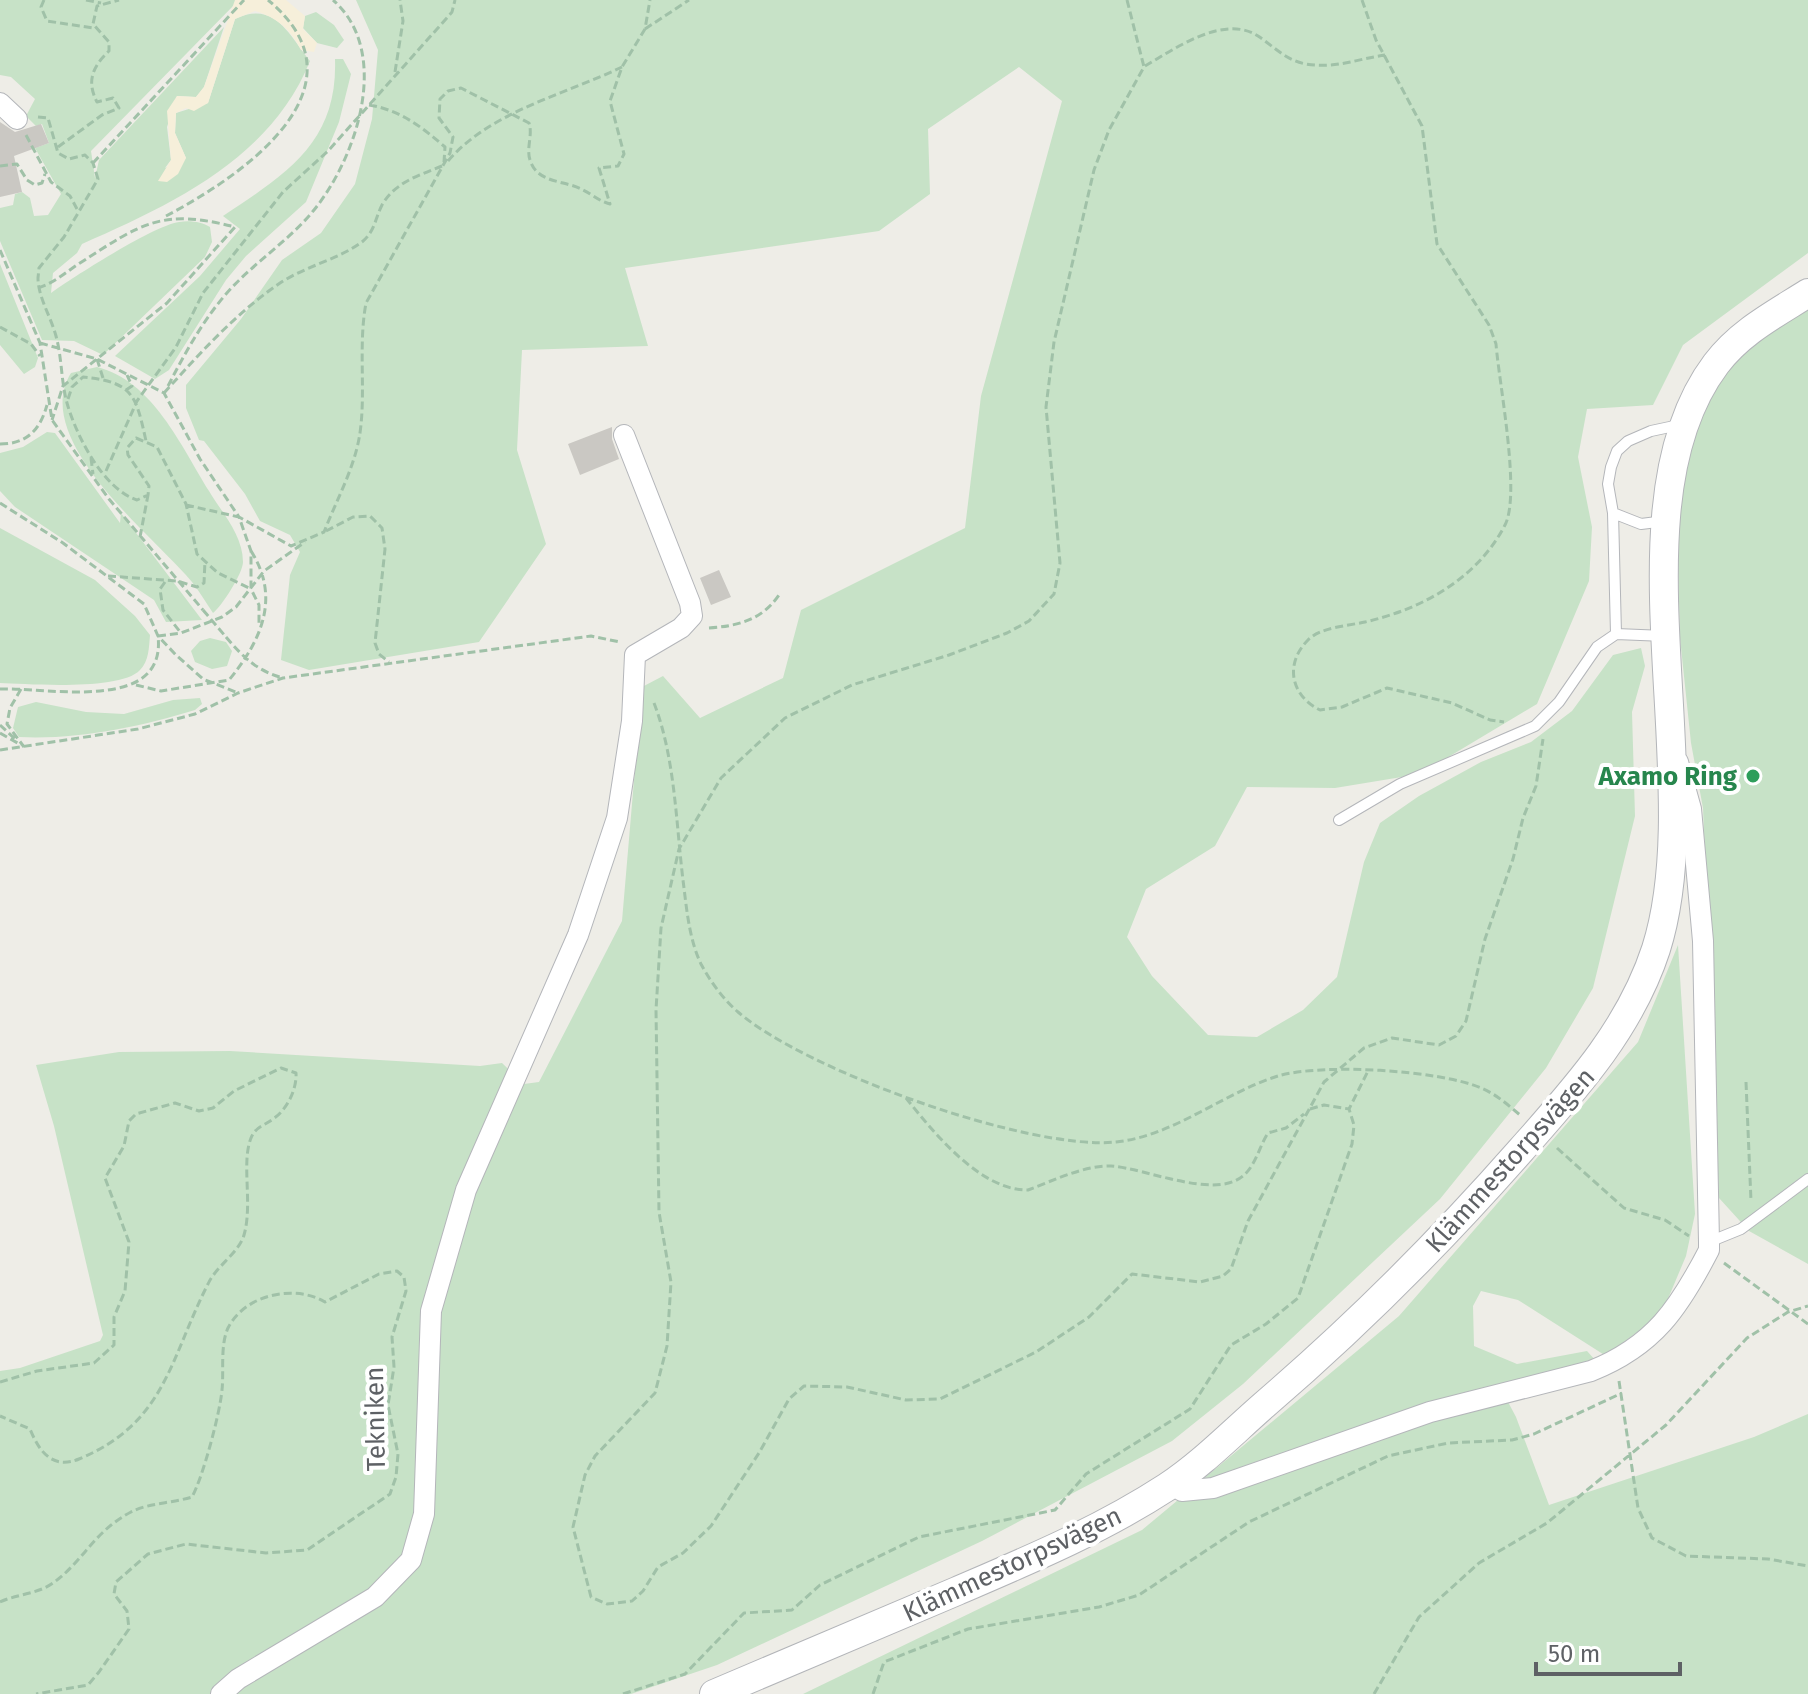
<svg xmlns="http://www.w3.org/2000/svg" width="1808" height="1694" viewBox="0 0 1808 1694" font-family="'Fira Sans',sans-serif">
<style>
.green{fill:#c7e2c7}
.sand{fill:#f6efda}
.building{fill:#cac8c3}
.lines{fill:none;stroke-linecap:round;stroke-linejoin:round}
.lane-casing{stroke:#b4b6ba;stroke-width:12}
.street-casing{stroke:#b4b6ba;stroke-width:22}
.secondary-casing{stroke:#b3b5b9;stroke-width:30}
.path{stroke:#a0c1a8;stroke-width:3;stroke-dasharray:8 4;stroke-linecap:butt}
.lane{stroke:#fff;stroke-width:10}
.street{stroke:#fff;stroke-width:20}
.secondary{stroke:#fff;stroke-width:28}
.path-bridge{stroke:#a0c1a8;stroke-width:3;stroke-dasharray:8 4;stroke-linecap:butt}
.leisure-dot{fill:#2e9e5b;stroke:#fff;stroke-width:3}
.labels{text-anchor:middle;stroke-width:8;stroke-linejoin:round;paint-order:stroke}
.leisure-label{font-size:26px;font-weight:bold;fill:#27864d;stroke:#fff;text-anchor:end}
.street-label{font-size:26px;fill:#5e6165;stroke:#fff}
</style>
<rect width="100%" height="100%" fill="#eeede7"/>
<path class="green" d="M0,0h235l1,3 -145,148 4,27 4,-18 125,-133 -20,60 -8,10 -19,-1 -10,31 4,33 -6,8 21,-10 -11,-25 1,-20 32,-10 27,-84c40,-19 54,16 75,42 -39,97 -137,143 -228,183l-5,9 -24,20 -2,20c22,-16 104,-68 128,-71 11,-2 23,0 31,5l2,15 -7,15 -102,98 -29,-14 -32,-1 -42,-99v-33l13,-3 2,-11 7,-2 8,6 4,18 14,-1 13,-21 -26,-46 14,-5 -7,-19 -6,2 -10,-10 9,-17 -24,-22 -11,-2z
M356,0h1452v253l-125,92 -30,60 -66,4 -9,48 14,70 -3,54 -52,123 -117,70 -85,14 -88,-1 -32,59 -69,43 -19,48 25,39 56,59 49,2 46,-27 34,-33 27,-115 16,-39 39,-27 62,-34 50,-20 41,-31 41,-56 28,-7 4,18 -13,46 3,104 -42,172 -47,80 -106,131 -197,185 -71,57 -190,100 -265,124 -86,29h-631v-323l20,-3 80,-27 3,-6 -49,-209 -18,-61 83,-13 111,-1 250,15 22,-3 22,21 15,-2 83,-161 20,-234 21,-11 37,42 83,-40 18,-68 164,-82 16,-132 81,-295 -43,-34 -91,62 2,65 -51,37 -254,37 23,78 -126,4 -5,100 29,94 -67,98 -170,28 -28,-10 9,-85 10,-23 -10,-17 -30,-14 -15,-27 -41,-53 -5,-1 -13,-32v-23l55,-66 41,-59 39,-27 34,-49 17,-65 6,-69z
M316,12l18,13 10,15 -7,8 -20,-5 -14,-15 2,-12z
M335,59h8l8,15 -12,48 -33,80 -60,54 -20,24 -57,90 -14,9 -40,-23 85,-80 40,-47 -17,-13c63,-42 115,-73 112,-157z
M0,264l38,94 -3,9 -11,7 -24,-29z
M1808,308v956l-59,-33 -30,-33 -16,-390 -12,-65 -11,-105 -3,-110 16,-101 31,-64z
M97,367c56,14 84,79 112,124 13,22 34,44 34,71 0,11 -21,44 -30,51 -7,-10 -13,-21 -21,-31 -37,-45 -163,-142 -121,-209z
M47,432l8,1 65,90 1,-10 81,107 -36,2 -12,-22 -139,-93 -15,-16v-38l23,-6z
M0,528l95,52 40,36 15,19c-1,12 -1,26 -10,35 -19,21 -112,14 -140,13z
M210,638l16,4 6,9 -5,15 -15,3 -17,-7 -4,-11 9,-10z
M200,698l2,6 -7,6c-55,17 -119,30 -176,27l-6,-9 5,-21 18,-5 50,10 38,2 49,-14z
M1678,945l17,269 -9,42 -24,57 -56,43 -88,-56 -37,-9 -8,15 1,40 43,18 70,-13 9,10 -97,24 17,32 33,88 205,-68 54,-23v280h-1005l339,-164 257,-214 239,-274z"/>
<path class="sand" d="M235,0h51l19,16 -2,13 14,14 -3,9 -13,-2c-11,-21 -23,-32 -46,-39l-20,8 -27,84 -14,8 -8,-3 -10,5 -1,20 11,25 -8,16 -11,8 -9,-1 13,-21 -4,-49 10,-15 19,1 8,-10z"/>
<path class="building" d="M0,122l15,10 26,-8 8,19 -35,13 8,36 -22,5z
M612,427v12l7,20 -39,16 -12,-31z
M719,570l12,27 -20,8 -11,-27z"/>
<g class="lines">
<defs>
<path id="lane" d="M1613,513l28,11 24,-3
M1616,634l-3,-121 -5,-29 3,-17 6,-16 11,-10 23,-10 28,-6
M1339,820l61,-36 135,-58 24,-24 38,-55 19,-13 49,2
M1709,1242l32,-13 67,-50"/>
<path id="street" d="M0,103l17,16
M1172,1484l10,7 31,-3 217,-76 161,-41c63,-25 88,-63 118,-121v-8l-6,-301 -12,-132 -13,-47
M221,1694l17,-15 137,-82 36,-37 13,-46 7,-203 35,-121 112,-255 39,-117 15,-97 3,-66 46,-27 11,-12 -2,-13 -66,-168"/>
<path id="secondary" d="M714,1694c81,-34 162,-68 243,-103 72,-31 144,-61 210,-104 35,-23 66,-55 97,-82 92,-79 177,-164 257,-255 54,-61 109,-121 135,-201 54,-170 -48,-442 60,-585 24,-32 59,-50 92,-71"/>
</defs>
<use href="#lane" class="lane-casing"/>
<use href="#street" class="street-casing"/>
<use href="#secondary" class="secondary-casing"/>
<path class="path" d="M44,0l-3,7 6,14 46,7
M86,0l15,3
M1127,0l17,67 -35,63 -15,40 -40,172 -8,65 14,156 -6,31 -25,27 -22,12 -58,22 -97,30 -67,33 -64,60 -42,71 -18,79 -5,82 3,202 12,70 -4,64 -12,47 -60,63 -10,19 -12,52 18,70 16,7 25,-3 11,-10 15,-24 25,-14 28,-27 48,-73 30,-54 15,-13 43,1 59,13 34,-1 96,-47 53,-35 43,-43 68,8 23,-6 8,-7 17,-48 76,-139 40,-34 28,-10 47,7 17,-9 10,-15 19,-82 28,-80 10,-41 13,-32 7,-47
M1362,0l14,40 46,86 15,118 52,81 7,19c3,39 25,150 9,181 -28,54 -83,84 -140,97 -18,4 -44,5 -57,18 -24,24 -17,56 12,70l22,-3 45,-19 65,15 38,17 14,2
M645,29l44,-29
M1145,66c31,-18 79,-52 113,-30 15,10 29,25 48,28 29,5 51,-5 79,-9
M395,72l8,-51 -3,-21
M369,105c31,5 53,22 76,42l-1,15
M38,117l10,1 10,35 11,6 16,-4 8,8 5,16 -34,58 -25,31 -1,10c0,19 13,39 18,58 6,22 5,45 11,67 9,32 36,86 70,97l11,-5 1,-9 -21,-31 -1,-7 9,-10 21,9 29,57 11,50 21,19 33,16
M26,135l25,47 19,14 7,13
M58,147l44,-32 17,-7 -6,-10 -16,4c-11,-21 -4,-36 12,-51v-9l-16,-18 4,-18 22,-6
M448,161c43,-50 116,-66 174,-94
M93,163l151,-163
M0,166l17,-2 10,16 8,5 7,-2 3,-9
M166,216c76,-40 207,-129 102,-216
M0,250l40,93 12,77 57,79 94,111
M38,288c16,-5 28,-16 42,-25 62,-40 82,-55 155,-36l-68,76 -104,83 -11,34
M0,327l31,17 9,12
M40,343l57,16 67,34 36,66 39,58 52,29 33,-14c13,-33 31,-65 36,-99 6,-43 -2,-87 6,-130l84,-150 3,-16 -14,-19 1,-19 8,-8 13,-3 68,35c4,12 -3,25 1,37 7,24 36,20 53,30 10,5 16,11 27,14l-11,-36 19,-2 6,-12 -14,-53 12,-34 23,-38 5,-29
M97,359l6,19
M168,386c17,-33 34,-64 58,-92 27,-31 63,-53 88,-84 43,-53 78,-158 19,-210
M126,390l6,-4 -5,-11
M164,393c36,-40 72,-80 116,-110 26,-17 59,-24 82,-41 13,-11 13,-23 20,-37 13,-23 38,-30 60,-39
M68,399l4,-12 11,-10c51,5 53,19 63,64
M0,444c27,0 40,-14 47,-39
M91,458l2,16
M106,471l31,-70 39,-54 27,-54 80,-101 45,-41 109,-122 15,-17 3,-12
M0,503l63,40 81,61 14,32 18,19 27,24 35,14
M186,505l53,12 12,34v38l8,16v18
M326,531l27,-14 17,-1 12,12 3,21 -10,94 4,11 10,8
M140,537l8,-42
M108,576l69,5 20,6 7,-4 1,-22
M165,582l-5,7 3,21 18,23
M709,628c29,-2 53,-8 70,-33
M158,636l23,-3 41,-16 14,-10 28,-36 41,-29
M226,637c17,20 31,34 57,41
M136,685l25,6 68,-11c32,-39 52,-82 22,-129
M0,689c47,-2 167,25 158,-53
M21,689l-11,19 -3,16 17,23
M654,703c22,57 22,125 30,185 3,25 6,53 17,76 9,17 22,35 37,48 67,58 290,139 378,130 58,-6 107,-49 162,-66 44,-13 161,-6 203,12 15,6 27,17 39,27
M0,725l15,14
M0,733l21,12
M0,750l138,-21 57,-15 43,-21 45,-15 308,-42 29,6
M1746,1082l5,119
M906,1098c28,35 75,93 122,92 24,-9 57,-25 83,-24 34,2 103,34 132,10 13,-11 16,-29 25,-43l18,-5 18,-14
M1310,1109l14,-4 25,4
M1557,1148l67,60 41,12 24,16
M1724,1263l84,61
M1619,1381l19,127 14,30 34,18 82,3 40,7
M0,1382l37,-11 57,-8 20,-18v-28l11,-26 4,-49 -24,-64 19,-32 5,-25 7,-7 39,-11 24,8 14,-3 21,-17 47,-23 15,5c1,16 -9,37 -23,46 -9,7 -17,7 -22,19 -10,25 2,66 -7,97 -5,18 -28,31 -36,49 -38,74 -42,139 -129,175 -27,11 -40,-8 -49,-30l-30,-13
M0,1602c17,-8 38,-8 53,-19 31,-22 40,-51 78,-71 17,-9 42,-9 61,-15 11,-20 28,-84 30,-107 2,-18 -2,-45 6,-62 17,-34 67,-44 97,-26l54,-28 18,-3 7,6 2,14 -14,46 2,30 -6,38 10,49 -2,23 -6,17 -83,56 -41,3 -80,-9 -38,10 -32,28 -2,12 13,17 2,18 -30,43 -11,13 -52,9
M623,1694l62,-20 59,-61 48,-3 28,-25 99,-48 136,-27 31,-36 104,-65 41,-64 35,-21 32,-26 54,-154 2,-19 -5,-16 19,-38
M873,1694l11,-32 84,-33 131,-22 40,-12 110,-73 139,-66 60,-13 64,-3 22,-6 88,-41
M1374,1694l45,-77 60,-54 68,-40 119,-98 81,-87 41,-26 20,-6"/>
<use href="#lane" class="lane"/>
<use href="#street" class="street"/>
<use href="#secondary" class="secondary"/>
<path class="path-bridge" d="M203,610l23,27"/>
</g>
<circle class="leisure-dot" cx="1753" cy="776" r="8"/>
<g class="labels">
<g class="leisure-label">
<text x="1737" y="785">Axamo Ring</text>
</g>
<g class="street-label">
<text transform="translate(1510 1160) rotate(-48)" y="9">Klämmestorpsvägen</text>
<text transform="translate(375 1419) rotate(-91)" y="9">Tekniken</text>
<text transform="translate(1012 1564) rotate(-25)" y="9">Klämmestorpsvägen</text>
</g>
</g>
<path d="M1536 1662v12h144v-12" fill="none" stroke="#5e6165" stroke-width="4"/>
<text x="1548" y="1662" font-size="24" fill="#5e6165" stroke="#ffffff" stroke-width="6" paint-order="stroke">50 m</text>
</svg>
